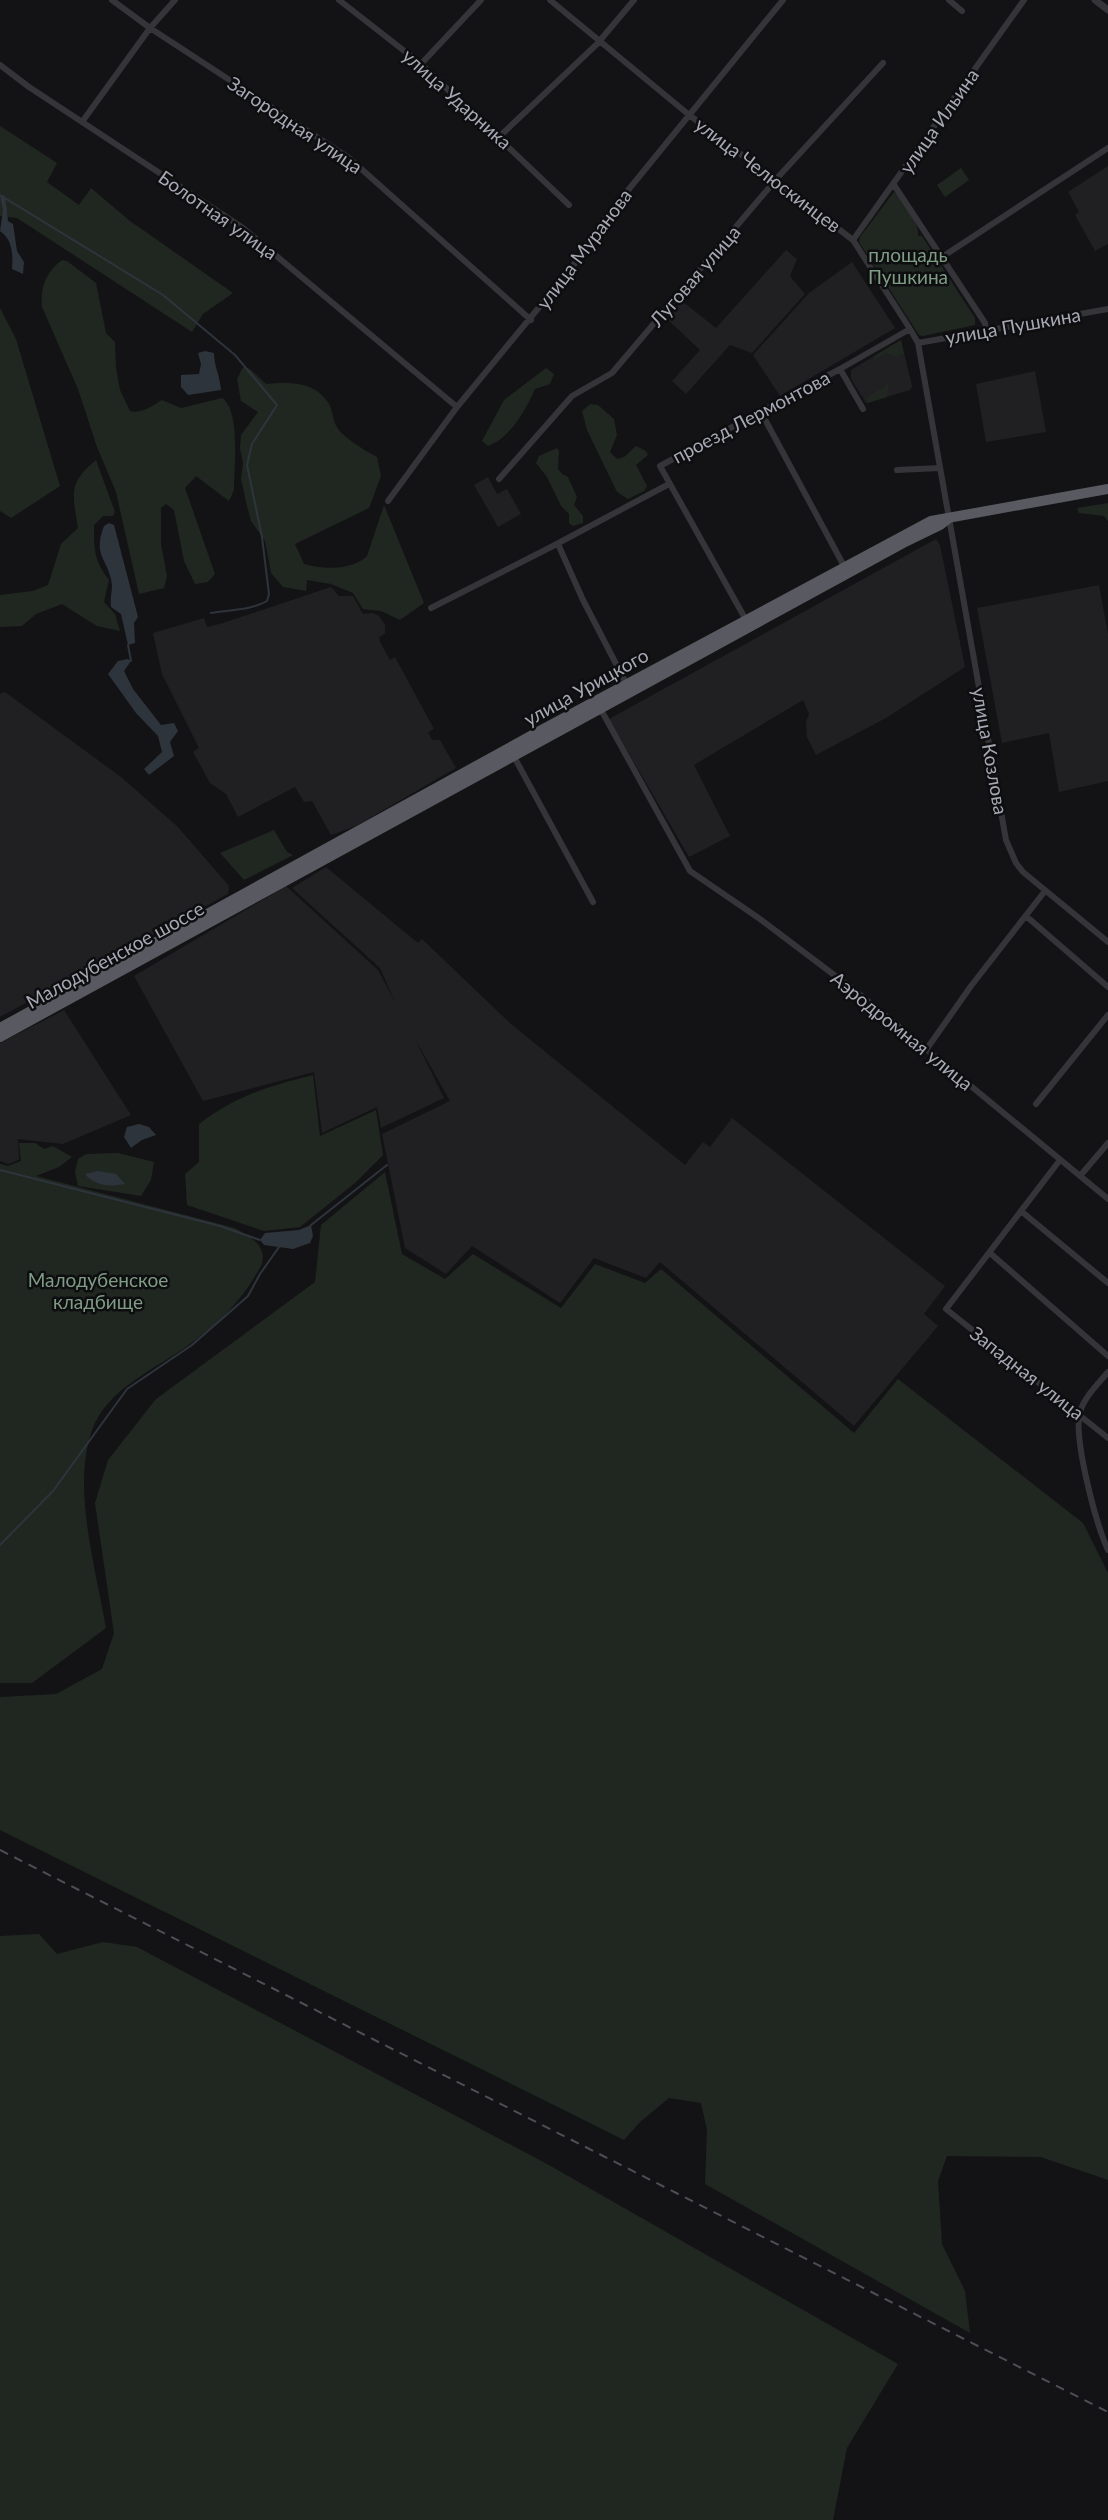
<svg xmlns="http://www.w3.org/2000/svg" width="1108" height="2520" viewBox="0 0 1108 2520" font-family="Lato,sans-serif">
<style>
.built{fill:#201f22}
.green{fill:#202721}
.water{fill:#2e343c}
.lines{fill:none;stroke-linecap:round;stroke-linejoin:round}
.stream{stroke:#2e343c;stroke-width:2}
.minor{stroke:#353539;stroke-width:6}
.tertiary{stroke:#353539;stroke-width:7}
.trunk{stroke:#595a61;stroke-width:10}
.rail{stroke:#4e4e54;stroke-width:2;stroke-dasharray:9 7;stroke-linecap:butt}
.labels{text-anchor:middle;stroke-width:5;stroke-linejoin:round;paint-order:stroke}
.street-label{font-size:19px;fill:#a6a8b4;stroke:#0e0e10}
.park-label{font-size:19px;fill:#7f9d85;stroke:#0e0e10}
</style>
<rect width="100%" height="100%" fill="#131315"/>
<path class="built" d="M1108,166v78l-13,7 -20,-36 4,-3 -11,-20z
M786,250l11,9 -7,17 15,18 -53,59 -22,-8 -44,49 -14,-13 28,-31 -34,-32 16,-17 34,27z
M852,262l43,66 -115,68 -27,-41 56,-62z
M901,340l11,46 -2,4 -44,13 -15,-24v-9z
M1035,371l11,61 -60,10 -10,-58z
M488,477l9,17 10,-5 14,25 -23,13 -24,-42z
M936,539l4,6 25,122 -79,51 -70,37 -9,-18 -1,-16 3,-7 -6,-14 -109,65 36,71 -41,21 -80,-138z
M1099,585l9,49v147l-49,11 -10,-59 -47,10 -25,-135z
M331,587l8,9h14l10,18 10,-1 6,3 6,9v8l-6,5 2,6 9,16 5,-3 39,72 -6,3 4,8h8l16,28 -100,58 -25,9 -19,-34 -8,1 -9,-15 -57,30 -12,-23 -16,-11 -17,-31 6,-4 -37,-74 -9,-41 51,-15 3,9 16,-4z
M5,692l116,85 57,50 51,59 -1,8 -228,123v-323z
M326,867l92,76 4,-4 89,85 174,141 18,-23 7,5 22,-29 213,168 -21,28 14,12 -84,100 -194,-164 -14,16 -52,-20 -34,45 -88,-57 -26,28 -41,-26 -23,-114 68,-33 -36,-64 30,61 -63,30 -4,-21 -55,26 -8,-61 -111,29 -69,-125 152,-90 92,84 18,34 -16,-36 -88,-80z
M64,1010l67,105 -68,29 -45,-5 1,21 -11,4 -8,-3v-118z"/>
<path class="green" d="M0,126l57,37 -10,19 32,23 12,-17 39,33 103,72 -30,21 -11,18 -175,-114 -17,-2z
M961,168l8,12 -24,17 -8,-12z
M894,192c11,9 26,32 24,44h4l53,82v7l-52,11 -4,-1 -60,-93 1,-5z
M62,260l5,1 29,22 10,50 9,9 1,26 4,22 10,21c12,3 22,-5 32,-11l19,8 41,-10c19,13 12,70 12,92l-5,11 -33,-25 -11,12 30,86 -7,8 -13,2 -11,-23 -10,-51 -8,-6 -5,4v36l6,32 -3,12 -25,6 -23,-102 -19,-45 -19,-58 -36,-82c-2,-20 4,-35 20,-47z
M0,308l16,31 44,147 -49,32 -11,-7z
M901,340l3,14 -8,3 -10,-4 -11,7 -1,-4z
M243,367l7,2 16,15c22,-2 47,-3 61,17 6,7 5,19 10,26 5,10 29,24 40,30l4,19 -12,32 -74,36 9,20c19,6 49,6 63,-8l17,-51 40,98 -24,17 -19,-9 -18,-2 -10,-16 -22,-9 -24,-4 -1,11 -23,-4 -12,-14 -6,-32 -14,-20 -4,-15 -6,-27 2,-16 -3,-15 1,-13 17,-23 -17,-11 -4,-22z
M546,368l8,6 -4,10 -15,5c-9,21 -25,49 -47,57l-6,-5 22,-41z
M889,383l-2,14 -19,6 -2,-4z
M590,404l8,1 16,14 3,16 -7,17 7,7 7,-2 12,-11 10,5 2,4 -12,10 11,21 -3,5 -16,8 -11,-7 -30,-62 -5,-19z
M557,448l2,3 -1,18 4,5 6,3 9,20 -3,8 9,11v7l-10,3 -4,-3v-9l-8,-8 -14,-29 -11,-14 3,-7z
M96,460l19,52 -2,4h-10l-9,9c0,25 0,35 15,55l-5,22 11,12 5,17 -23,-5 -35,-22 -26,10 -14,12 -22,1v-32l33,-4 15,-6 13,-41 17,-16c-5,-34 -11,-44 18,-68z
M1108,503v18l-4,-5 -25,-3 -2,-5z
M274,830l13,22 6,3 -49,25 -24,-27z
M313,1075l7,61 56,-26 7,45 -28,28 -55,44 -36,4 -77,-26 -2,-31 14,-12v-38c38,-29 68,-37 114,-49z
M19,1143h16l9,6 9,-3 19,11 -13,10 -23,9 199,52c9,6 24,12 27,24 3,10 -2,16 -7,24 -14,25 -35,45 -57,62 -32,26 -85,46 -103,85 -26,57 1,145 11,205l-74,55h-32v-519l8,2 13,-5z
M118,1153l36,9 -3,18 -10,16 -63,-10 -3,-14 3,-13 8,-5z
M385,1172l17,82 43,25 28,-25 88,54 34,-44 50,19 16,-14 193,164 44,-54 185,144 25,50v607l-67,-23 -94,-1 -9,25 4,63 23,47 5,42 -265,-149 2,-54 -6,-27 -32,-5 -29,24 -16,18 -624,-310v-133l56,-3 46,-25 12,-36 -19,-130 13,-43 48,-61 159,-117 6,-57z
M39,1934l18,20 46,-12 34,5 410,217 351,200 -51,84 -14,72h-833v-584z"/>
<path class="water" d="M0,195l5,1 3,25 5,3 4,27 7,11 -1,12 -11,-5c1,-14 1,-29 -12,-38l3,-21z
M205,351l9,2c0,13 6,23 7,37l-33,5 -7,-8v-12l18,-1 2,-10 -3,-11z
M109,523l5,2 24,92 -4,6 1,20 -7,2 -7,-31 -10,-7c-1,-10 1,-14 1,-22 -3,-26 -20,-28 -8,-59z
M128,659l3,2 -7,10 9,18 28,36 13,-2 4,8 -8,11 4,14 -25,19 -5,-6 18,-17 -4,-16 -22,-23 -28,-39 10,-13z
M139,1124l10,3 7,8 -14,5 -11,8 -7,-11 3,-10z
M98,1171l18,3 9,10c-14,3 -31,2 -40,-10z
M311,1225l2,11 -3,7 -17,6 -29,-4 -4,-5 5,-7 34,-3z"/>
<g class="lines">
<path class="stream" d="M0,195l163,100 72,60 42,50 -25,39 -5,21 15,72 7,57 -2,7c-18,10 -36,8 -56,12
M128,645l3,16
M0,1170l220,56 40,14
M311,1225l76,-60
M0,1545l53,-54 74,-102 65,-44 56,-49 12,-22 19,-27"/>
<path class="minor" d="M112,0l38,28 199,130 182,162
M339,0l82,64 148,141
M550,0l138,114 165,126 57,89 8,14 88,497 10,23 7,9 85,70
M949,0l13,11
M421,64l60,-64
M0,65l29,22 214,141 214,179
M82,122l68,-94 25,-28
M499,137l98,-93 37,-44
M894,185l91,138 1,7
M853,240l171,-240
M942,257l166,-109
M918,343l190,-34
M840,369l23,40
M761,412l83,154
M897,470l43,-2
M499,479l73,-83 40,-23 167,-197 104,-113
M388,501l69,-94 116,-141 30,-45 180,-221
M558,544l25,56 45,87
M431,608l120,-61 118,-63
M746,620l-86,-154 180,-97 70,-40
M600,708l90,163 70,48 98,74 250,206
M512,753l81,149
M1026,916l82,71
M926,1050l45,-64 74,-95
M1036,1104l72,-89
M1060,1160l-114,149 162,129
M1080,1176l28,-33
M1021,1211l87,72
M990,1253l118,103
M1108,1372c-10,12 -23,24 -28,40 -7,26 16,112 28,138"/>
<path class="tertiary" d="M1095,0l13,10"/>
<path class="trunk" d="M0,1028l538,-296 393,-211 177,-32
M0,1037l903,-494 37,-18 9,-7"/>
<path class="rail" d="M0,1850l1108,562"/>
</g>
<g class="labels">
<g class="street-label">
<text transform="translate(457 99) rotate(42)" y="7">улица Ударника</text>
<text transform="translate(939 121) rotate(-55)" y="7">улица Ильина</text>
<text transform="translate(295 125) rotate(34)" y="7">Загородная улица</text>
<text transform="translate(768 175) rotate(37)" y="7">улица Челюскинцев</text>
<text transform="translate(218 215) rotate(35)" y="7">Болотная улица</text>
<text transform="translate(584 249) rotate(-53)" y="7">улица Муранова</text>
<text transform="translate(695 276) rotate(-49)" y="7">Луговая улица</text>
<text transform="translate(1013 326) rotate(-10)" y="7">улица Пушкина</text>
<text transform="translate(751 417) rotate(-28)" y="7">проезд Лермонтова</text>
<text transform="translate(586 687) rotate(-29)" y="7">улица Урицкого</text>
<text transform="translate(990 751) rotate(80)" y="7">улица Козлова</text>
<text transform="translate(115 955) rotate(-29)" y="7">Малодубенское шоссе</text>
<text transform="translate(902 1031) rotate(39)" y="7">Аэродромная улица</text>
<text transform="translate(1027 1373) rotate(38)" y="7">Западная улица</text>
</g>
<g class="park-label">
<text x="908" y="262">площадь<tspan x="908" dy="22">Пушкина</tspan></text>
<text x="98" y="1287">Малодубенское<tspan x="98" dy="22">кладбище</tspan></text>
</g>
</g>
</svg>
